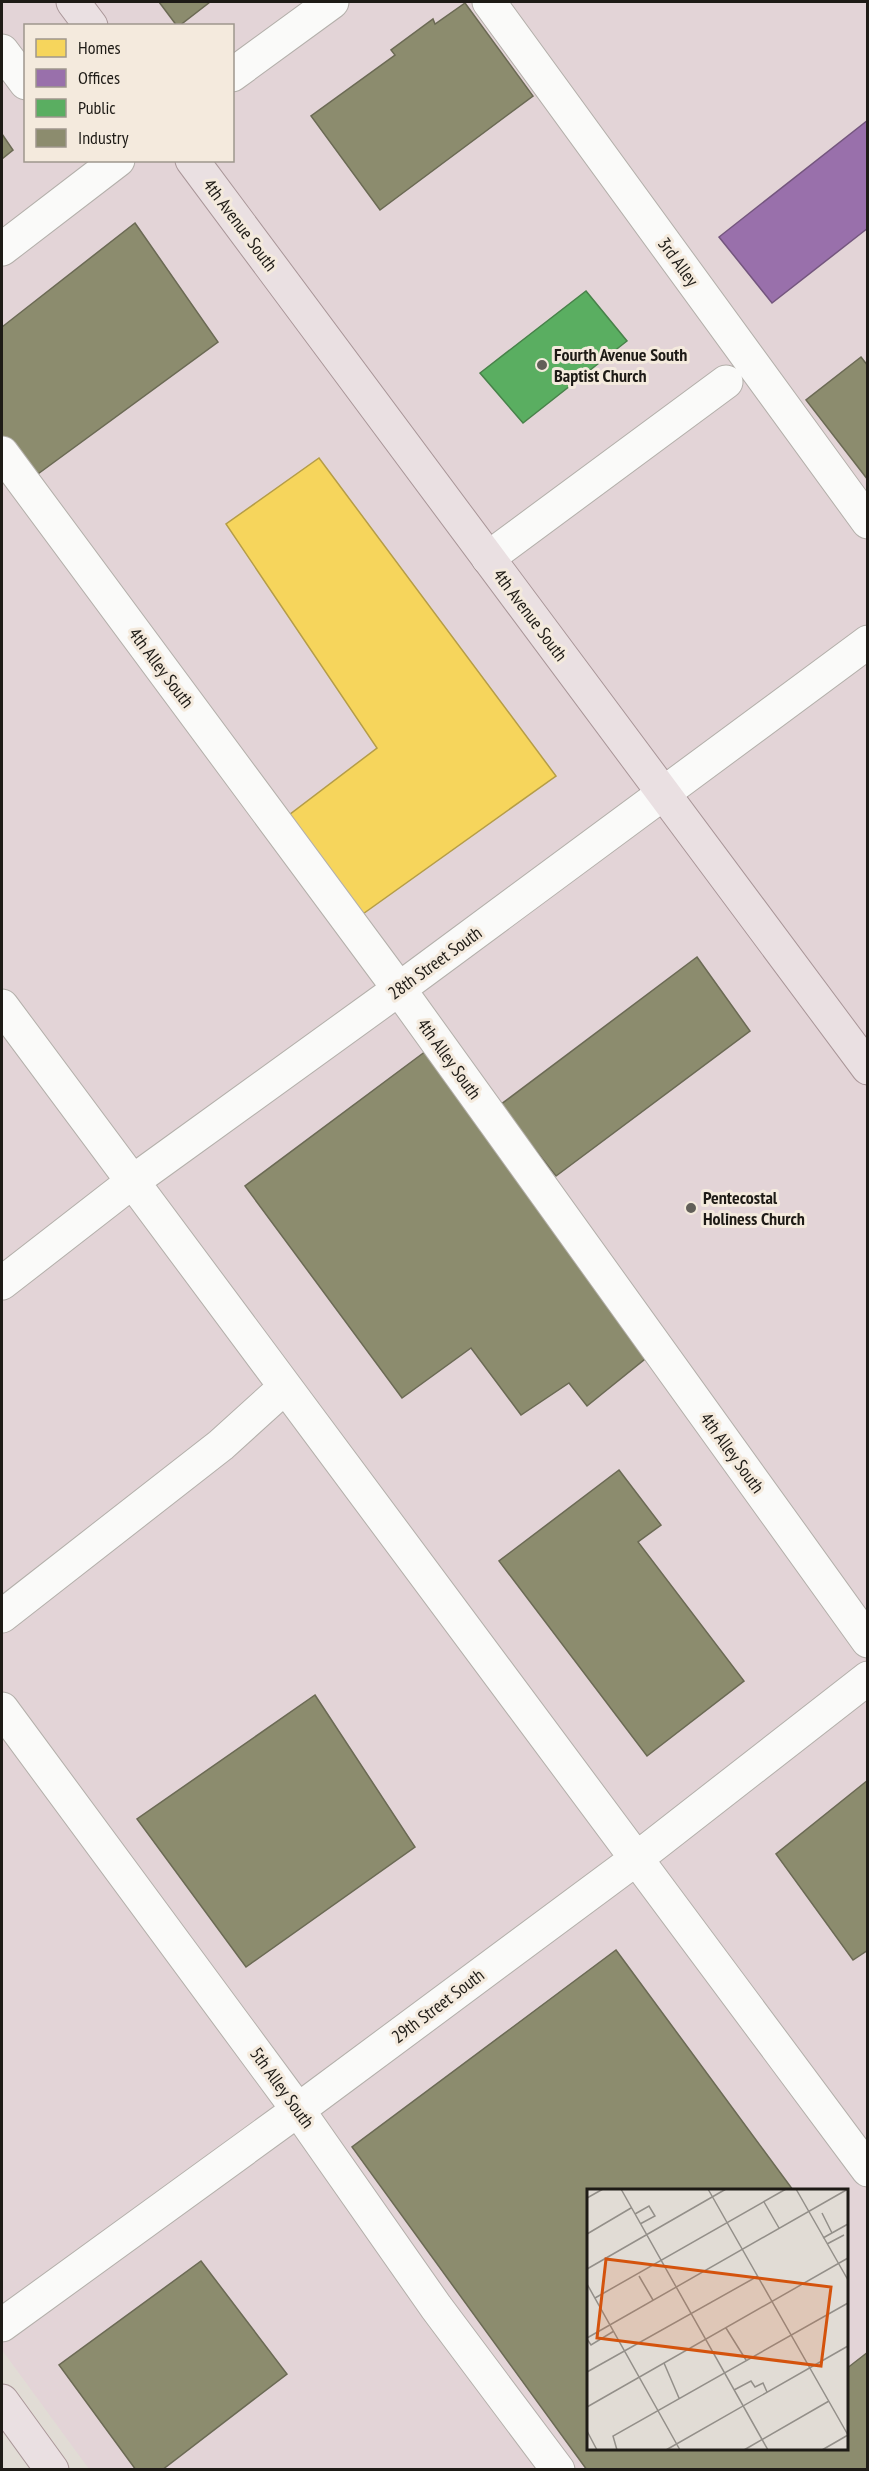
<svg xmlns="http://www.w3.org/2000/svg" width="869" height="2471" viewBox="0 0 869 2471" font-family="'PT Sans Narrow',sans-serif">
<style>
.industrial{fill:#e3d4d7;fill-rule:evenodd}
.homes{fill:#f6d55c;stroke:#b59d47;stroke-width:1.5}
.offices{fill:#9970ab;stroke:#74567e;stroke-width:1.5}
.public{fill:#5aae61;stroke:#48824a;stroke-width:1.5}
.industry{fill:#8c8c6e;stroke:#6b6a54;stroke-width:1.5}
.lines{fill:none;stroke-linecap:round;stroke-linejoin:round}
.minor-casing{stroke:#b3afaa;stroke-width:35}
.major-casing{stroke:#a99698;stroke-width:35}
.minor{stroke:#fafaf9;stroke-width:33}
.major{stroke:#eae0e2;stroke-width:33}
.poi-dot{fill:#625f59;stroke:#f4eadd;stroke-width:2}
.labels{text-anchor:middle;stroke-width:6;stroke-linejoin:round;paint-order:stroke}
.street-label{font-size:18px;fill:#1e1b16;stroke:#f4eadd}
.poi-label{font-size:18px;font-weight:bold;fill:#1e1b16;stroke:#f4eadd;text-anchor:start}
.inset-road{fill:none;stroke:#938f89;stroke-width:1.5}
.view{fill:#d4530d;fill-opacity:0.15;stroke:#d4530d;stroke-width:3}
.inset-edge{fill:none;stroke:#1e1b16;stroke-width:3}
</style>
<rect width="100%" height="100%" fill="#e1dcd5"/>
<path class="industrial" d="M2,2h865v2467h-778l-87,-119zM26,26h206v134h-206zM588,2190h258v258h-258z"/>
<path class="homes" d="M319,458l237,318 -196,140 -71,-101 88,-67 -151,-224z"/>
<path class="offices" d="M868,120v108l-96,75 -53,-66z"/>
<path class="public" d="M586,291l41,50 -104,82 -43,-50z"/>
<path class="industry" d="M159,2h51l-31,24h-2z
M465,3l68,93 -153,114 -69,-94 84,-61 -4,-5 42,-31 2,5z
M2,134l11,16 -11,9z
M135,223l83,119 -187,137 -29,-40v-112z
M861,357l7,9v114l-62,-80z
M697,957l53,74 -194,145 -56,-71z
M426,1051l219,308 -58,47 -18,-23 -48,32 -50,-67 -69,50 -157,-212z
M619,1470l42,55 -23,17 106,139 -97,75 -148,-195z
M315,1695l100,152 -169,120 -109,-148z
M868,1780v170l-15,10 -77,-106z
M616,1950l177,240h-205v258h258v-79l22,-17v118h-281l-235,-323z
M201,2261l86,113 -125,96h-26l-77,-105z"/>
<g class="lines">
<defs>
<path id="minor" d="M489,2l379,520
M2,51l24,32
M232,75l100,-73
M2,249l116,-89
M2,453l397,536 469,652
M488,558l238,-176
M2,1006l866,1164
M2,1283l130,-101 267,-193 469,-347
M2,1616l219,-171 64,-58
M2,1709l296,401 138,197 122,163
M2,2325l296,-215 338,-251 232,-181"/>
<path id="major" d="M73,2l18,24
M192,160l676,908
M2,2401l50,69"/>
</defs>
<use href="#minor" class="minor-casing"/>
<use href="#major" class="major-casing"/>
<use href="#minor" class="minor"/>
<use href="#major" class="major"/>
</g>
<g class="poi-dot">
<circle cx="542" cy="365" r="6"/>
<circle cx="691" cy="1208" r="6"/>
</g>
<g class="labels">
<g class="street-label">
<text transform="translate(240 225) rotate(53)" y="6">4th Avenue South</text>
<text transform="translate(678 262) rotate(54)" y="6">3rd Alley</text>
<text transform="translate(530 615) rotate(53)" y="6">4th Avenue South</text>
<text transform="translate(161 668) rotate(53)" y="6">4th Alley South</text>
<text transform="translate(435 963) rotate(-36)" y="6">28th Street South</text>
<text transform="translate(449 1059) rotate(54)" y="6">4th Alley South</text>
<text transform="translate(732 1453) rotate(54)" y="6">4th Alley South</text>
<text transform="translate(438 2006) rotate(-37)" y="6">29th Street South</text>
<text transform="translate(282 2088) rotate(54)" y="6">5th Alley South</text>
</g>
<g class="poi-label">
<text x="554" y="361">Fourth Avenue South<tspan x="554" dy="21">Baptist Church</tspan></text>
<text x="703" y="1204">Pentecostal<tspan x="703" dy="21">Holiness Church</tspan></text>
</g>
</g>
<g transform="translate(587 2189)">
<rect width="261" height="261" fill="#e1dcd5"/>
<path class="inset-road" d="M34,0l147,261M121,0l140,246M209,0l52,91M0,9l16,-9M177,13l15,26M235,24l10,20M48,25l14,-8 6,10 -15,8M0,45l44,-26M236,49l25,-14M240,55l17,-9M0,80l139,-80M52,87l14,24M0,95l93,166M8,109l191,-109M139,139l20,32M0,149l261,-149M0,150l4,6 23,-14M77,174l15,35M0,183l171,-96M147,201l17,-9 4,6 8,-4 4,9M0,218l261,-149M0,242l10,19M30,261l-4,-14 235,-133M79,261l182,-104M157,261l85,-49M235,261l26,-15"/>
<path class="view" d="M19,70l225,28 -10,79 -224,-28z"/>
<rect width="261" height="261" class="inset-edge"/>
</g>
<rect width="869" height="2471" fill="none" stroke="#1e1b16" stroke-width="6"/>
<rect x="24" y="24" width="210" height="138" fill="#f4eadd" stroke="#9e978d" stroke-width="1.5"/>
<rect x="36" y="39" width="30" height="18" fill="#f6d55c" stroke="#9e978d" stroke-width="1.5"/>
<text x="78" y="54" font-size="18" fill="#1e1b16">Homes</text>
<rect x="36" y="69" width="30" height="18" fill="#9970ab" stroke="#9e978d" stroke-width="1.5"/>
<text x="78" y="84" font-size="18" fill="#1e1b16">Offices</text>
<rect x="36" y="99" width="30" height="18" fill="#5aae61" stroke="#9e978d" stroke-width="1.5"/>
<text x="78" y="114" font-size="18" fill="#1e1b16">Public</text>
<rect x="36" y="129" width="30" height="18" fill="#8c8c6e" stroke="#9e978d" stroke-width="1.5"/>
<text x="78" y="144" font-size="18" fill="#1e1b16">Industry</text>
</svg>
